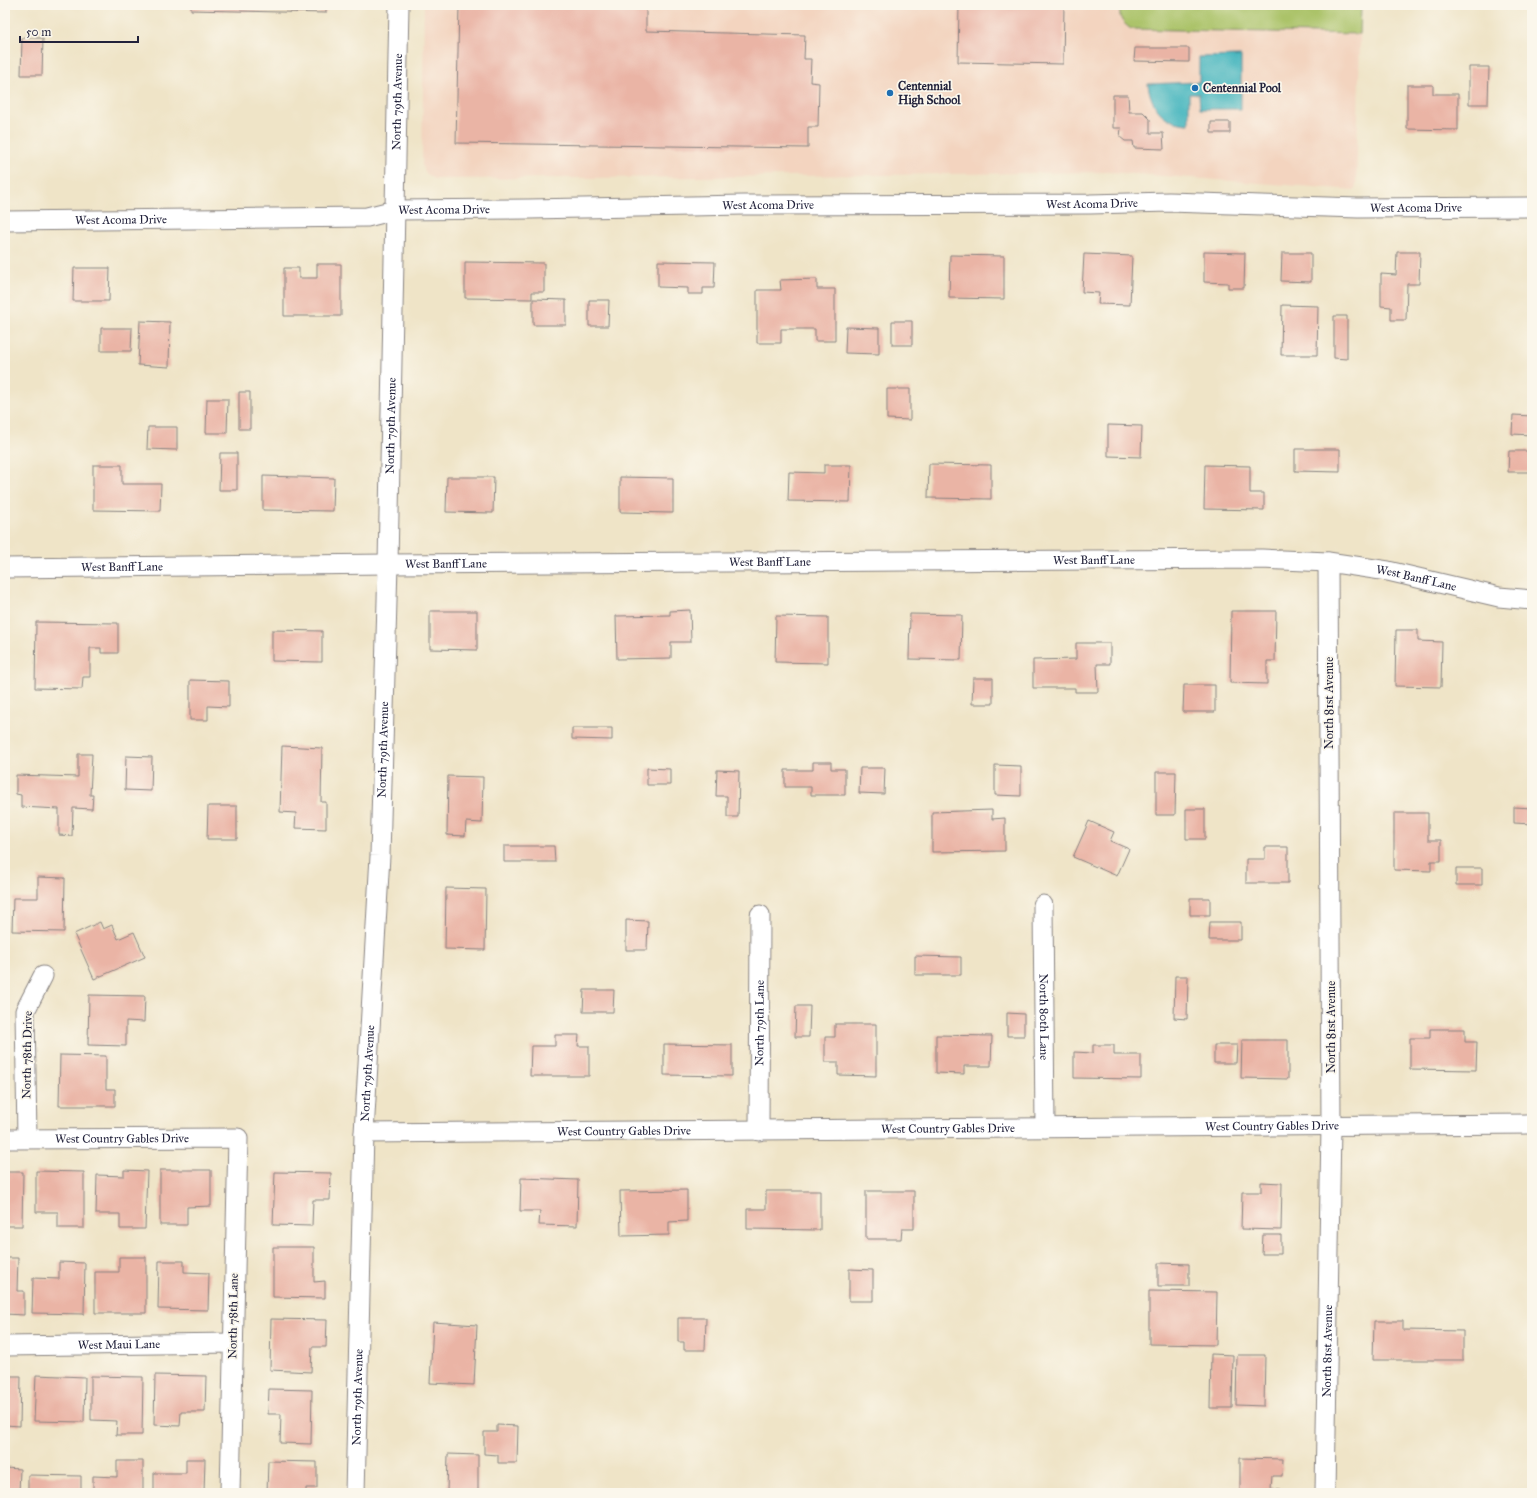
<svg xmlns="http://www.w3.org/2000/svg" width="1537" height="1498" viewBox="0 0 1537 1498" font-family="'IM FELL Great Primer',serif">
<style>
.built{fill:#f3d4bf}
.green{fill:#abc369;stroke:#667252}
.water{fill:#45b5be;stroke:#346c7c}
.building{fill:#eab4a5}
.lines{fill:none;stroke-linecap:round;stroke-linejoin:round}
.minor-casing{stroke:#888381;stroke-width:21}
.minor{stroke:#fff;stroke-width:19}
.poi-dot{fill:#1f6fb2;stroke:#fbf7ec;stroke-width:1.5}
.labels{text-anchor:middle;stroke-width:3.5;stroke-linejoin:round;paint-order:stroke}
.poi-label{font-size:12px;font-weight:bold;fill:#22223b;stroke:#fbf7ec;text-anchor:start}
.street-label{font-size:12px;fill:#22223b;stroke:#fbf7ec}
</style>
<rect width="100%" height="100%" fill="#fbf7ec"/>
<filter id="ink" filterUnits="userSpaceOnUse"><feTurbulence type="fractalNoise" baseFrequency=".025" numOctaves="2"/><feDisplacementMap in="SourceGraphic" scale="8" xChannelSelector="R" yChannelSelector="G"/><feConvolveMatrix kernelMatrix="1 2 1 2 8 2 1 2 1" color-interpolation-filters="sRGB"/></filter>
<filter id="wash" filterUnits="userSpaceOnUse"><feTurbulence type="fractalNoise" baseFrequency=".012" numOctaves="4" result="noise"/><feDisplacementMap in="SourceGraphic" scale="16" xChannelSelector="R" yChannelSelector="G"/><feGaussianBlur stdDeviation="0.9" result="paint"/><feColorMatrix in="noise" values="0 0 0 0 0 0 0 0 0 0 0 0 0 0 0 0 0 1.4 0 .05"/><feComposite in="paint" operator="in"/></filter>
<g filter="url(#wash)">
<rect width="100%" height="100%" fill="#efe4c7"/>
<path class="built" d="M424,5h937l-5,185 -247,-18 -396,5 -279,2 -8,-6 -4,-8z"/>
<path class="green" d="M1121,5h240l-1,29 -229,-5c-10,-7 -13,-12 -10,-24z"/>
<path class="water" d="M1241,56v53h-41l-1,-15h-10v30c-25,-1 -38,-16 -41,-40l51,-2v-25z"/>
<g id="blocks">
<path class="building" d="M191,5h135v8l-135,-3z
M459,5h187v26l159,4 -1,24h7l-1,23 9,1 -1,44h-10v21l-352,-5z
M959,5h105l-1,59 -105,-2z
M22,38h21l-1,37h-21z
M1135,48h54v14l-55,-1z
M1469,67h20l-1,37h-19z
M1407,85h26v9h25v36l-51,-1z
M1113,95h15l1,17h14l7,7v14h13l1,16 -30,-1 -1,-7h-8l-5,-4 1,-9h-8z
M1211,122h19v11h-19z
M1204,252l41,1 -1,35h-16v-5l-24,-1z
M1397,252h23l-1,32h-12l-1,36h-15v-13l-10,-1v-32l15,1z
M1282,253h29v29l-30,-1z
M1084,254l48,2 -2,49 -32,-1 1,-11 -17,-1z
M950,255l54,1v43l-55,-1z
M658,261l57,1 -1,26h-11v6h-15v-6l-30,-1z
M465,262l79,1v29h-12v7l-67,-1z
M317,264h24v52h-57v-48h15v10h18z
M74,268h36l-1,33h-36z
M817,279v10h18v52h-20v-12h-34v14h-24v-53h24l-1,-10z
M533,299l33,1v25h-33z
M589,300h20l-1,26h-19z
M1282,305l36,1 -1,49h-36z
M1334,316h13v43l-13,-1z
M140,321l30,1 -1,45 -31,-2z
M892,321h20v24h-20z
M846,327l33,1v26l-34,-1z
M101,328h31l-1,23h-30z
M887,389h23v31l-23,-1z
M239,392h11v37h-11z
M207,399h21l-1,34h-21z
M1513,415l19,1v19l-20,-1z
M1108,425l34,1 -1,31 -33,-1z
M148,427h29v23l-30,-1z
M1295,449h45v23l-45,-1z
M1509,451h23v21h-24z
M220,453h17v37h-18z
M929,464l62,1v34l-63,-1z
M93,465h29v19h39l-1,27 -67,-1z
M824,465h27l-1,37 -62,-1 1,-29 35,1z
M1205,465l45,1v27h14v17l-60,-1z
M263,476l71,2 -1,33 -70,-1z
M447,477h47l-1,36 -47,-1z
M620,477l53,1v35l-53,-1z
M690,610l1,32h-20v16l-54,1 -1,-43 54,-1v-4z
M430,611h47v39l-47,-1z
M1231,611h45l-1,50h-8v23l-37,-1z
M910,614l52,1 -1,45 -52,-1z
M776,616l52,1v46l-53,-1z
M36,622l82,1v30h-17v-5h-11v29h-7l-1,12 -47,-1z
M272,630l50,1v31l-50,-1z
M1396,630h22v11l24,1 -1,45 -46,-1z
M1076,643h34v21h-13l1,28h-23v-4h-42v-28l43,-1z
M973,678h20v26h-21z
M190,680l39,1v26l-21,-1v14h-18z
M1184,685h31v27h-32z
M572,728h40v12l-40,-1z
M282,746l40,2 -1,54h5v27l-31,-1 1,-15 -16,-1z
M78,754h14l-2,41h3l-1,14 -19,-1 -1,28 -13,-1v-26l-38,-2v-12l-5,-1v-19l62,2z
M126,756l26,1 -1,34 -26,-1z
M813,762h18v7h14v26h-34v-8h-26v-17h28z
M995,765l26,1v30l-26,-1z
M647,768l23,1v16h-23z
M860,768h25l-1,26 -25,-1z
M717,770l22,1 -1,46h-11v-21h-11z
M1156,772h20l-1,43h-19z
M448,776l35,1 -1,46 -16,-1 -1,14 -18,-1z
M208,806h29v33h-30z
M1514,807l18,1v16l-18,-1z
M1186,809h19v30h-19z
M992,810v9l13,-1v33l-73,1v-40z
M1394,813h34v27h13v21h-10v10l-37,-1z
M1089,821l25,11 -4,9 19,8 -12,27 -44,-19z
M504,846h50l1,16h-51z
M1265,847h23v36h-42v-24h19z
M1456,868h26v17h-26z
M38,877l27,1 -1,54 -52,-1 1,-33h25z
M446,888l40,1 -1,61 -40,-1z
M1190,898h20v17h-20z
M626,920l22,1 -1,29h-21z
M100,922l3,7 9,-4 6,14 16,-7 11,25 -51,22 -20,-45z
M1210,922h31v18h-32z
M915,956l46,1v18h-46z
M1175,976h13l-1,43 -13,-1z
M584,990h30l-1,22h-30z
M89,995l56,1 -1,26 -18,-1v25l-38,-1z
M796,1006h14l-1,31h-14z
M1007,1013l17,1v22h-17z
M835,1024h41v52l-38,-1v-13h-13v-25h10z
M1430,1029h35v13h12l-1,28 -66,-1v-31h20z
M555,1035h24l-1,11h11v30h-59l1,-30h24z
M936,1035l56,1 -1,30h-27v8l-28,-1z
M1242,1040h46v39l-47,-1z
M664,1044l68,1v31l-68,-1z
M1093,1045h21v10h27v24l-67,-1v-26l19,1z
M1214,1045h23l-1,18h-22z
M60,1055l46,1v33h9v17h-56z
M124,1170l23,1 -2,58h-25v-15h-24l1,-39 27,1z
M160,1170h51v36l-24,1v18h-27z
M36,1171l48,1v56h-26v-16h-22z
M5,1172h18l-1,54h-17z
M275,1172l56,1 -1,27h-17l-1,26 -39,-1z
M521,1178l57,2 -1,46 -38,-1 1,-14h-20z
M1261,1182l21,1 -1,47 -40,-1 1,-37h19z
M687,1190v31l-18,1v13l-48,1 -1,-45z
M766,1191h54v39l-73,-1v-20h19z
M866,1191h48v38h-12l-1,10h-35z
M1263,1235h18v19h-19z
M273,1247h41v35l11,-1v17l-52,-1z
M119,1257h27v56h-51v-41h24z
M5,1258h13l-1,33h7v24l-19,-1z
M159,1261h25v11l25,1 -1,37 -50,-1z
M59,1262l26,1 -1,51 -52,-1 1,-35 26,1z
M1158,1263l31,1v22h-31z
M849,1269l24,1v31h-24z
M1149,1291l68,1 -1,53 -67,-1z
M678,1318h28l-1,32h-21v-8h-6z
M271,1319l56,1 -1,27h-14l-1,25 -41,-2z
M1374,1321h29v9l60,1v29h-90z
M433,1322l44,3 -3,60 -44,-2z
M1211,1354l22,1 -1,53h-22z
M1237,1355h28l-1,51 -28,-1z
M36,1375l49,2 -1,45 -50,-1z
M155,1375l51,1 -1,36h-24l-1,14 -26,-1z
M5,1376h16l-1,50 -15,-1z
M91,1376l52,1 -1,58h-26l1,-14 -26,-1z
M269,1389l43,1 -1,54 -31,-1 1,-29h-13z
M497,1425l21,1 -1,37h-19v-8l-14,-1v-22h13z
M448,1454l30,1v38h-31z
M1240,1458l43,1 -1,17h-10l-1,12 10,1v4h-41z
M186,1459h19l-1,34h-50v-20h32z
M117,1461h26v32h-50v-17l24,1z
M268,1461l49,1v26h-11v5h-39z
M5,1468l15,1 -1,24h-14z
M28,1475l53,1v17h-53z"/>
</g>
</g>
<g filter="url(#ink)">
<use href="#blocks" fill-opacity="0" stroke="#888381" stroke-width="1"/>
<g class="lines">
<defs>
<g id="minor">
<path id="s1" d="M5,221l362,-4 28,-7 134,-1 215,-4 346,-1 79,-2 189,6 174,-1"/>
<path id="s2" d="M5,568l383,-4 874,-5 66,3 60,9 111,26 33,3"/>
<path id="s3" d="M1043,905l2,223"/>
<path id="s4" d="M759,1131l1,-216"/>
<path id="s5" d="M364,1133l1168,-9"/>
<path d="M27,1138l-2,-127 18,-35"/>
<path id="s6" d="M5,1139l233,-1 -8,355"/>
<path id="s7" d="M5,1346l228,-3"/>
<path id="s8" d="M355,1493l9,-360 16,-277 8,-292 11,-559"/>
<path id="s9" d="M1325,1493l6,-367 -3,-564"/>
</g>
</defs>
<use href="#minor" class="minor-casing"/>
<use href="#minor" class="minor"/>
</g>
</g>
<g class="poi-dot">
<circle cx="1195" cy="88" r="4"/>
<circle cx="890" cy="93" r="4"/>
</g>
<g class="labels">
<g class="poi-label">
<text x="898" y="90">Centennial<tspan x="898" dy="14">High School</tspan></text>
<text x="1203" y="92">Centennial Pool</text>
</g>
<g class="street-label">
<text dy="4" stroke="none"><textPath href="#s8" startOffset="1392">North 79th Avenue</textPath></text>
<text dy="4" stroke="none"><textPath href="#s1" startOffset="1088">West Acoma Drive</textPath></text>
<text dy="4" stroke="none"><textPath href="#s1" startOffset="764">West Acoma Drive</textPath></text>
<text dy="4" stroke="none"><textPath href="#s1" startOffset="1412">West Acoma Drive</textPath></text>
<text dy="4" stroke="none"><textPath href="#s1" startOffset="440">West Acoma Drive</textPath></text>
<text dy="4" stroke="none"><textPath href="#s1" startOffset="116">West Acoma Drive</textPath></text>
<text dy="4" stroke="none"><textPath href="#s8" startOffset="1068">North 79th Avenue</textPath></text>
<text dy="4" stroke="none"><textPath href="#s2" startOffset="1089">West Banff Lane</textPath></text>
<text dy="4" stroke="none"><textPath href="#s2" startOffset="765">West Banff Lane</textPath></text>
<text dy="4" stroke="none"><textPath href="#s2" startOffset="441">West Banff Lane</textPath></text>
<text dy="4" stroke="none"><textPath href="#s2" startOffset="117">West Banff Lane</textPath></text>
<text dy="4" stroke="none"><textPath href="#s2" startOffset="1413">West Banff Lane</textPath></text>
<text transform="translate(1329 703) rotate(-90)" y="4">North 81st Avenue</text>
<text dy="4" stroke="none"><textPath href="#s8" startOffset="744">North 79th Avenue</textPath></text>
<text dy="4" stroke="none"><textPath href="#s3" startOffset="112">North 80th Lane</textPath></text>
<text dy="4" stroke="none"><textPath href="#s4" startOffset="108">North 79th Lane</textPath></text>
<text transform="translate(1331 1027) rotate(-90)" y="4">North 81st Avenue</text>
<text transform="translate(27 1055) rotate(-89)" y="4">North 78th Drive</text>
<text dy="4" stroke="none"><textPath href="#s8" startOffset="420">North 79th Avenue</textPath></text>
<text dy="4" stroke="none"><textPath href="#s5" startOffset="908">West Country Gables Drive</textPath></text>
<text dy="4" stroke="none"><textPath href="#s5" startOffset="584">West Country Gables Drive</textPath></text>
<text dy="4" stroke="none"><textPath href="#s5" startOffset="260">West Country Gables Drive</textPath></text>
<text dy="4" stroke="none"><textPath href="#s6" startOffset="117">West Country Gables Drive</textPath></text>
<text transform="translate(233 1316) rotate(-89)" y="4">North 78th Lane</text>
<text dy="4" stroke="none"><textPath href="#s7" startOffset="114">West Maui Lane</textPath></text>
<text dy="4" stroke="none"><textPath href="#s9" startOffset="142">North 81st Avenue</textPath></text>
<text dy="4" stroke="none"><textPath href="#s8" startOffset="96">North 79th Avenue</textPath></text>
</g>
</g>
<rect width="1537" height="1498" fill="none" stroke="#fbf7ec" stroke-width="20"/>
<path d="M20 36v6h118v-6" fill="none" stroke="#22223b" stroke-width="2"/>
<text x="26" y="36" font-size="12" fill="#22223b" stroke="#fbf7ec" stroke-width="3" paint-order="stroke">50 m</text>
</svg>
